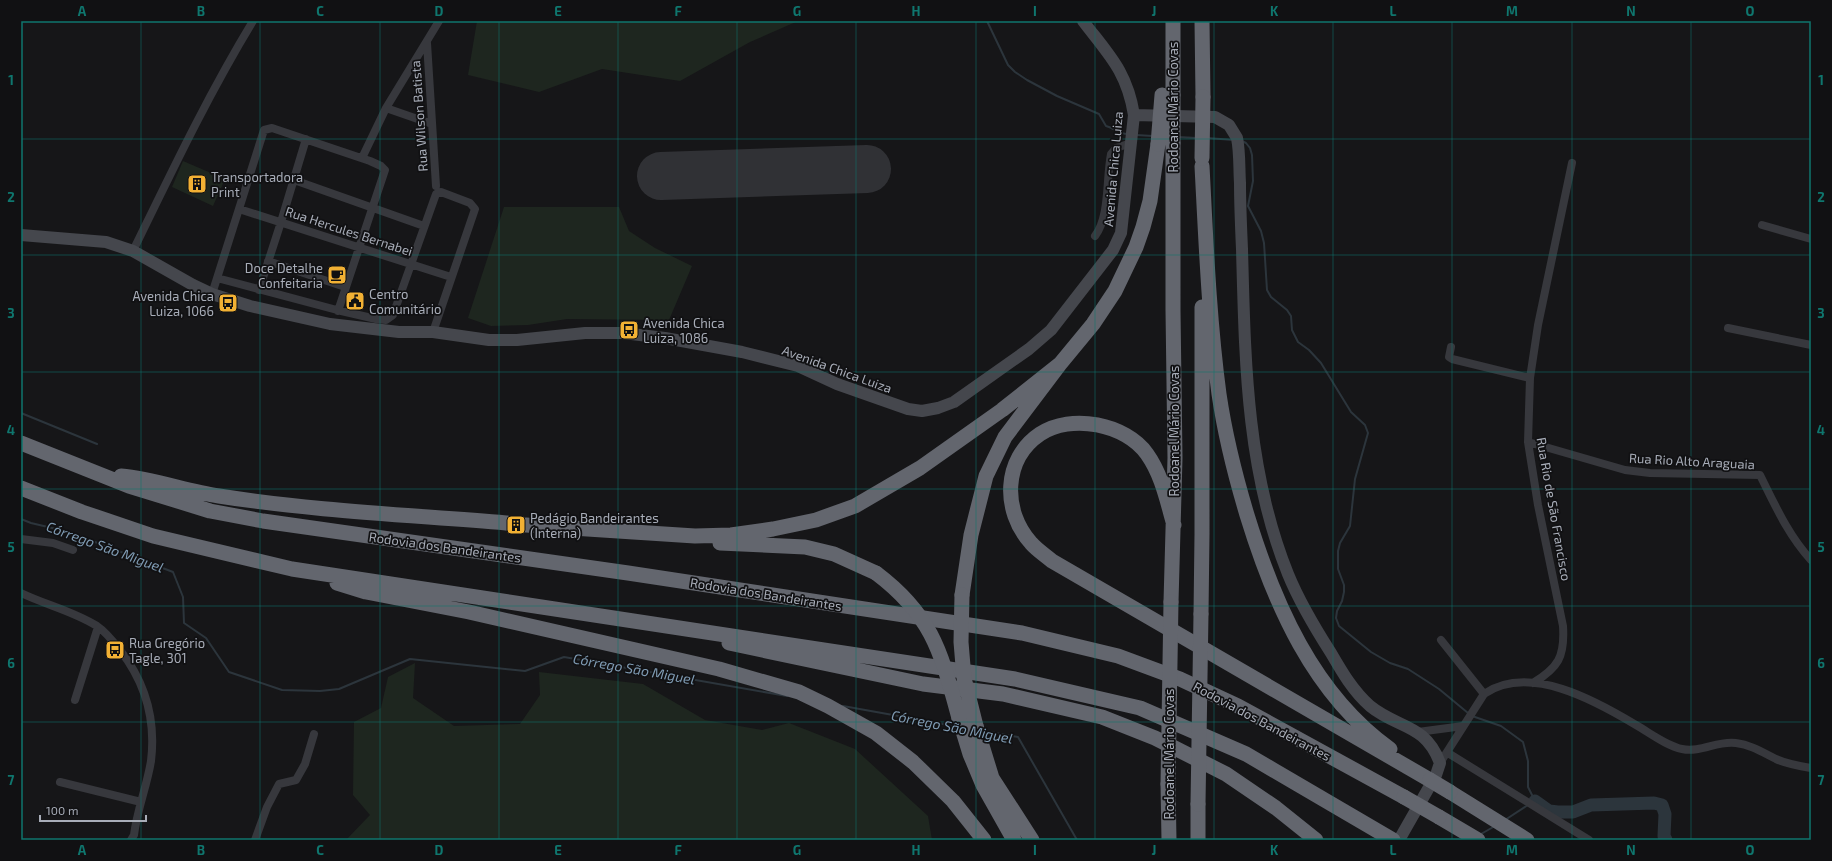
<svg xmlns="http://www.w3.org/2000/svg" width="1832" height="861" viewBox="0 0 1832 861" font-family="'Exo 2',sans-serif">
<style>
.green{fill:#1e261f}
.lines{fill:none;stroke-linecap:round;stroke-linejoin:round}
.stream{stroke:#2c353c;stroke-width:2}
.river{stroke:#2c353c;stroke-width:13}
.runway{stroke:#303135;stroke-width:48}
.highway-tunnel{stroke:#333438;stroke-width:15;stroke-dasharray:15 8;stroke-linecap:butt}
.street{stroke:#37383d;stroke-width:8}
.secondary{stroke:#45474d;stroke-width:12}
.highway{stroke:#63666e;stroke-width:15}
.highway-bridge{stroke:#63666e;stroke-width:15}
.grid{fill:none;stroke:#0f766e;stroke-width:1;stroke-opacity:0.55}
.labels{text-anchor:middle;stroke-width:3.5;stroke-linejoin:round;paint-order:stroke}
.street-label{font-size:13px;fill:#a8adb8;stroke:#111113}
.poi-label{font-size:13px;fill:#a8adb8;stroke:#111113;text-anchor:start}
.water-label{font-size:14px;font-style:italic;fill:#7f9bb3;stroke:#111113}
.neatline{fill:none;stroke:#0f766e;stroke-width:1.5}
.grid-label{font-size:13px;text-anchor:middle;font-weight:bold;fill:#0f766e}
</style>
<rect width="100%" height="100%" fill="#161618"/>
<path class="green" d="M477,21h321l-48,21 -70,39 -78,-12 -63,23 -71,-17z
M183,161l42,18 -12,27 -41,-19z
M504,207h115l10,24 26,17 37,18 -23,54 -102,-1 -39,6 -37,1 -23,-8z
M415,663l-2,35 41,28 66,-2 20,-29 -1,-23 104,12 62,36 57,10 27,-7 66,26 73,67 4,24h-586l24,-25 -17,-20 1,-73 27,-14 7,-31z"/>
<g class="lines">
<path class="stream" d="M987,21l21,44 7,7 12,8 30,16 42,18 7,12c8,2 12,8 22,8
M1136,135l17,1
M1178,137l19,1
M1208,138l25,2
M1242,141l4,2 4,5 2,7 1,26 -5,25 13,25 3,12 3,47 4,7 16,13 4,6 1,14 6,12 11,8 12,13 30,49 14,13 3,8 -13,46 -5,47 -10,17 -2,8v18l6,16v7l-2,9 -5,10 -1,7 3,8 32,26 19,11 18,6 31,20 29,24
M21,413l76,31
M21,519l10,4 38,9 104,40 10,25 1,26 22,15 23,34 53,18 38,1 19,-2 71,-30 115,12 39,-14 223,39
M843,706l111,20
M1472,716l29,10 22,16 5,19v26l7,14 -3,2
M984,731l34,6 59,103
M1505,820l23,-15
M1481,834l14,-8"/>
<path class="river" d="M1535,801l14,10 9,1h15l18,-7 63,-2 8,2 3,9 -1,22 2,4"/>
<path class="runway" d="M661,176l206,-7"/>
<path class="highway-tunnel" d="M506,523l20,2"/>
<path class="street" d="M427,43l9,143
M386,108l46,16
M362,158l24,-50 53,-87
M294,180l130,46
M239,209l212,68
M1762,225l49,14
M1095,236c15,-20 11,-57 16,-82l5,-6 15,-5
M133,251c38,-78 75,-156 120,-230
M268,261l77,26
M217,278l120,32 39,9 10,1 7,-5 43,-121 5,-2 29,11 5,6 -42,123
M259,290l22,-68 25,-83
M212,294l52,-164 8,-2 98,33 11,5 4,4 -47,141
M1728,328l83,17
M1451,347l-2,10 3,2 78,19
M1528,442l97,28 25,3 110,2c15,30 28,60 51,85
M21,539l32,4 20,7
M21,593c25,12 52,18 76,33 9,6 16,15 23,24 25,32 36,70 31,111 -4,25 -14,49 -17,74l-3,5
M1441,640l43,54
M1533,683c25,-15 32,-26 30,-57l-25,-121 -10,-63 2,-64 8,-53 34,-162
M75,700l23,-73
M1418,732l45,-6
M1448,753l141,87
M1440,763l44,-69c45,-31 112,7 152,31 14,8 31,21 46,24 19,4 36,-9 54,-6 15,2 26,9 40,16 11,5 23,7 35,9
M60,782l81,20
M255,840l12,-33 12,-23 17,-4 9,-16 9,-30"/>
<path class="secondary" d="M1134,115l81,2 14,8 8,13c3,15 2,30 3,45 0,22 1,44 2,66 3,110 4,221 46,325 11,27 27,54 43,79 11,19 22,38 39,53 28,23 55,17 70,57l-4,12 -37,65
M21,235l85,7 27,9 60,34 19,9 38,12 80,18 69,8h34l56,8h28l68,-7h38l42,5 77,14 56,14 39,18 71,25 14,2 16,-3 16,-6 75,-53 22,-19 62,-80 8,-17 13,-118c-7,-44 -26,-61 -51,-94"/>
<path class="highway" d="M1173,21v74
M1202,21l1,76
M1202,166c4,76 7,153 17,228 6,41 16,81 28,121 27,88 66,179 143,234
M21,443l108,43 81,25 53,10 365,52 394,60 96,23 62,23 58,27 166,91
M121,476c33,3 65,15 98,20 95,15 192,19 287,27
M21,488l61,24 71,24 139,33 723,110 125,29 106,46 147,86
M526,525l169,11 36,-1 42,-6 43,-9 39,-14 65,-38 82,-58 58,-46
M1174,525c-7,-24 -12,-50 -27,-71 -21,-30 -76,-41 -107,-20 -37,25 -38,77 -9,109 6,7 14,12 21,18l378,219
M720,543l85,4 29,7 42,19
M337,583l29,9 103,20 250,57 80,23 29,14 48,27 37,29 40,39 31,39
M962,595l9,-60 15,-59 19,-39 55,-73 33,-40 22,-33 21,-44 7,-20 7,-26 8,-57
M1171,602l4,-144 -2,-148v-167
M1201,614l1,-80v-227
M729,643l194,41 80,10 99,23 53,21 71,36 50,34 40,32
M959,718l11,36 13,31 31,55
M976,726l16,52 40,62
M1168,784l1,56
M1450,792l77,48
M1198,804v36
M1439,817l39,23"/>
<path class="highway-bridge" d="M1173,143v-48
M1158,144l4,-49
M1202,158l1,-61
M876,573c57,43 65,80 83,145
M962,595l-1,47 3,36 12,48
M1430,780l20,12
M1168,784l3,-182
M1404,797l35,20
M1198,804l3,-190"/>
</g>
<path class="grid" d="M141,21v819M260,21v819M380,21v819M499,21v819M618,21v819M737,21v819M856,21v819M976,21v819M1095,21v819M1214,21v819M1333,21v819M1452,21v819M1572,21v819M1691,21v819M21,139h1790M21,255h1790M21,372h1790M21,489h1790M21,606h1790M21,722h1790"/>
<defs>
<symbol id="building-square" viewBox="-11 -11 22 22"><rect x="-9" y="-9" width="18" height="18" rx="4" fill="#f2b134" stroke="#111113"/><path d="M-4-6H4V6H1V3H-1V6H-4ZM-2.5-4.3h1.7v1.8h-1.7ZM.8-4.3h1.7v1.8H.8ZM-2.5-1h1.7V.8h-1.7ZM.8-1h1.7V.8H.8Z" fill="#111"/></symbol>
<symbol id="cafe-square" viewBox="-11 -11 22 22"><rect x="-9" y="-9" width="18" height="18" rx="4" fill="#f2b134" stroke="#111113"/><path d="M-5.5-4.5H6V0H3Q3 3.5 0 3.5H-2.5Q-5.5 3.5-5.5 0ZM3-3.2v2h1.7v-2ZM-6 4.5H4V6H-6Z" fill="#111"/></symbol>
<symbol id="civic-square" viewBox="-11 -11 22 22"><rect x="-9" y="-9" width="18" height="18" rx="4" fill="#f2b134" stroke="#111113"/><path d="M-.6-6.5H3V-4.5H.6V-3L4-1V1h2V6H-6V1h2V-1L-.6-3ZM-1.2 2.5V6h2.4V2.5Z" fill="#111"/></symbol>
<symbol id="bus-square" viewBox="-11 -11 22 22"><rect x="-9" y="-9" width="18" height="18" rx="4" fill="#f2b134" stroke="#111113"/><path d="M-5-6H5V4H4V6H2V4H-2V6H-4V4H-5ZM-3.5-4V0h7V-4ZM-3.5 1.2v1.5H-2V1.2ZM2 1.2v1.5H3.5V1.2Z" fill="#111"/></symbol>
</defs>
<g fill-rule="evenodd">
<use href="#building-square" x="186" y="173" width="22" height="22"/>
<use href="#cafe-square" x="326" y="264" width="22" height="22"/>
<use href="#civic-square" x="344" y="290" width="22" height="22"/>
<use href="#bus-square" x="217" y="292" width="22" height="22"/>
<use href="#bus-square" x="618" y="319" width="22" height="22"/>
<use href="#building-square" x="505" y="514" width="22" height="22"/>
<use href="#bus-square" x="104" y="639" width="22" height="22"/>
</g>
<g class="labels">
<g class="street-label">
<text transform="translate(1173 107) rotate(-90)" y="5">Rodoanel Mário Covas</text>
<text transform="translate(419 116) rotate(-94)" y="5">Rua Wilson Batista</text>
<text transform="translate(1113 169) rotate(-85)" y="5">Avenida Chica Luiza</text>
<text transform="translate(349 231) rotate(18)" y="5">Rua Hercules Bernabei</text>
<text transform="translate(837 369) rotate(20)" y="5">Avenida Chica Luiza</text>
<text transform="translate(1174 431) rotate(-90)" y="5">Rodoanel Mário Covas</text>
<text transform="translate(1692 461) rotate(3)" y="5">Rua Rio Alto Araguaia</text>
<text transform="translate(1554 509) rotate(80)" y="5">Rua Rio de São Francisco</text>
<text transform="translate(445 547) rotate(8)" y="5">Rodovia dos Bandeirantes</text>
<text transform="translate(766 594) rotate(9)" y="5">Rodovia dos Bandeirantes</text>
<text transform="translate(1262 721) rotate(28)" y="5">Rodovia dos Bandeirantes</text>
<text transform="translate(1169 754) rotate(-90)" y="5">Rodoanel Mário Covas</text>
</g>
<g class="poi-label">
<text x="211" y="182">Transportadora<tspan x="211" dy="15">Print</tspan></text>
<text x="323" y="273" text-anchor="end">Doce Detalhe<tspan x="323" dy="15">Confeitaria</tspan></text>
<text x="369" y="299">Centro<tspan x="369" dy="15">Comunitário</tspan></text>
<text x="214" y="301" text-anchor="end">Avenida Chica<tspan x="214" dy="15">Luiza, 1066</tspan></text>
<text x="643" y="328">Avenida Chica<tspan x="643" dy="15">Luiza, 1086</tspan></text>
<text x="530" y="523">Pedágio Bandeirantes<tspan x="530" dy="15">(Interna)</tspan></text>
<text x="129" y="648">Rua Gregório<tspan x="129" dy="15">Tagle, 301</tspan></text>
</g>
<g class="water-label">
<text transform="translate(105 547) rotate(20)" y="5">Córrego São Miguel</text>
<text transform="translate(634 669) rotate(10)" y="5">Córrego São Miguel</text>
<text transform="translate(952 727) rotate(11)" y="5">Córrego São Miguel</text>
</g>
</g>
<rect width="1832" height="861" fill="none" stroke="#111113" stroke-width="44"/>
<path d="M40 815v6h106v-6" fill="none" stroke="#a8adb8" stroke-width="2"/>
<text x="46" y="815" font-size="12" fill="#a8adb8" stroke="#111113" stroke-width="3" paint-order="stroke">100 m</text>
<rect x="22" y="22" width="1788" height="817" class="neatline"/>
<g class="grid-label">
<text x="82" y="16">A</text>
<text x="201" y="16">B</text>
<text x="320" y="16">C</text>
<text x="439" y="16">D</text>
<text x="558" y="16">E</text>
<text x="678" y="16">F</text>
<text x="797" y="16">G</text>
<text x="916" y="16">H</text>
<text x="1035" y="16">I</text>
<text x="1154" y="16">J</text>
<text x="1274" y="16">K</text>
<text x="1393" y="16">L</text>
<text x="1512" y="16">M</text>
<text x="1631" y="16">N</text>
<text x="1750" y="16">O</text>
<text x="11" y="85">1</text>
<text x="1821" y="85">1</text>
<text x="11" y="202">2</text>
<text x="1821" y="202">2</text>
<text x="11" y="318">3</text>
<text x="1821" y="318">3</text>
<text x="11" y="435">4</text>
<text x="1821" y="435">4</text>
<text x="11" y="552">5</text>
<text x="1821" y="552">5</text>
<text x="11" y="668">6</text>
<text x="1821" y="668">6</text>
<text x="11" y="785">7</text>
<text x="1821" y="785">7</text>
<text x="82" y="855">A</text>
<text x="201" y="855">B</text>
<text x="320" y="855">C</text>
<text x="439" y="855">D</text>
<text x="558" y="855">E</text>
<text x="678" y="855">F</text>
<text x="797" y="855">G</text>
<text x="916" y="855">H</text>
<text x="1035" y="855">I</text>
<text x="1154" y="855">J</text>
<text x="1274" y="855">K</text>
<text x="1393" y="855">L</text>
<text x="1512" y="855">M</text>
<text x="1631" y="855">N</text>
<text x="1750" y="855">O</text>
</g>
</svg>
